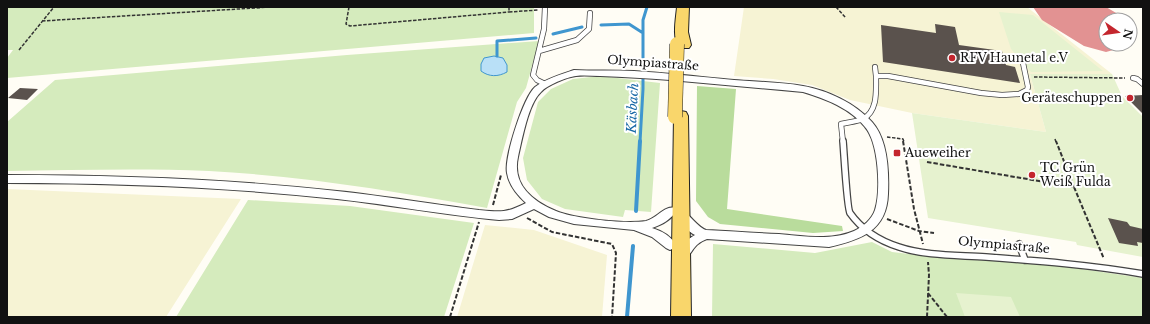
<svg xmlns="http://www.w3.org/2000/svg" width="1150" height="324" viewBox="0 0 1150 324" font-family="'Libre Baskerville',serif">
<style>
.farmland{fill:#f6f3d4}
.green{fill:#d5ebbd}
.forest{fill:#b9dc9c}
.pitch{fill:#e6f2cf}
.water{fill:#b9e0f7;stroke:#3f96cf}
.lines{fill:none;stroke-linecap:round;stroke-linejoin:round}
.stream-far1{stroke:#3f96cf;stroke-width:3}
.stream{stroke:#3f96cf;stroke-width:4}
.runway{fill:#e29292;fill-rule:evenodd}
.building{fill:#5a524d}
.lane-far1-casing{stroke:#444;stroke-width:6}
.lane-casing{stroke:#444;stroke-width:8}
.street-casing{stroke:#444;stroke-width:2}
.primary-casing{stroke:#222;stroke-width:2}
.path-far1{stroke:#333;stroke-width:1.5;stroke-dasharray:3.5 1.5;stroke-linecap:butt}
.path{stroke:#333;stroke-width:2;stroke-dasharray:4.5 2;stroke-linecap:butt}
.lane-far1{stroke:#fff;stroke-width:4.5}
.lane{stroke:#fff;stroke-width:5.5}
.street{fill:#fff;fill-rule:evenodd}
.primary{fill:#f9d66b;fill-rule:evenodd}
.primary-bridge-casing{stroke:#222;stroke-width:15;stroke-linecap:butt}
.primary-bridge{stroke:#f9d66b;stroke-width:14}
.poi-dot{fill:#c4262e;stroke:#fff;stroke-width:1.5}
.labels{text-anchor:middle;stroke-width:4;stroke-linejoin:round;paint-order:stroke}
.poi-label{font-size:12px;fill:#111;stroke:#fff;text-anchor:start}
.street-label{font-size:12px;fill:#111;stroke:#fff}
.water-label{font-size:13px;font-style:italic;fill:#1768a6;stroke:#fff}
</style>
<rect width="100%" height="100%" fill="#fffdf5"/>
<path class="farmland" d="M744,7h283l85,67h-82l16,58 -134,-19 -62,-13 -38,-15 -39,-6 -39,-3z
M7,189l234,10 -75,118h-159z
M485,225l49,5 73,25 -5,62h-145z"/>
<path class="green" d="M7,7h527v26l-527,45v-20l6,-8h-6z
M539,41l-13,47 -9,14 -30,106c-92,-17 -184,-32 -278,-37 -67,-3 -135,-1 -202,0v-49l48,-42 292,-25z
M600,76l60,7 -9,129 -26,-2 -2,7 -58,-8 -23,-10 -15,-19 -4,-22 15,-56 13,-13 22,-10z
M248,200l102,6 124,17 -30,94h-268z
M872,242l20,10 34,4 101,5 116,17v39h-431l1,-73 102,9z"/>
<path class="forest" d="M697,86l39,3 -9,120 115,17 1,5 -30,2 -93,-9 -12,-7 -12,-16z"/>
<path class="pitch" d="M999,12l34,3 70,56 -72,1 -20,-23z
M1030,74h82l10,22 21,21v140l-66,-12 -1,-3 -148,-24 -16,-105 134,19z
M956,293l55,4 9,20h-55z"/>
<path class="water" d="M494,56l9,2 4,7v7c-9,5 -18,5 -26,-1v-7l3,-6z"/>
<g class="lines">
<path class="stream-far1" d="M601,25l28,-1 14,9
M553,34l29,-7
M497,56v-15l39,-3
M640,142l3,-53v-69l4,-13"/>
<path class="stream" d="M636,211l4,-70
M627,317l6,-71"/>
<path class="runway" d="M1033,7h73l22,13h-22v24h24l-2,2 -22,6 -22,-6 -42,-26z
M1130,22l7,11 -7,11z"/>
</g>
<path class="building" d="M935,24l20,3 4,18 43,6 4,14 9,2 5,16 -137,-21 -2,-37 55,8z
M20,88l18,1 -11,11 -19,-2z
M1143,95v19l-18,-18z
M1108,218l19,4 3,4 13,3v14l-6,-1 1,4 -19,-3z"/>
<g class="lines">
<defs>
<path id="lane-far1" d="M545,7l-1,22 -11,46 4,5 8,4
M539,51l38,-11 12,-11 1,-16
M875,67l1,9
M1133,78l4,1 6,5
M843,142l-2,-18c7,-2 15,-2 22,-5 15,-8 13,-28 13,-43h12l93,17 21,2 17,-1 8,-4 1,-3 -5,-24"/>
<path id="lane" d="M843,141c1,11 4,68 7,72 12,17 30,28 49,34 26,9 60,8 87,10 53,4 105,8 157,17
M1019,244l6,16"/>
<path id="street" d="M574,70c20,1 40,0 60,1 34,2 67,6 100,9 23,2 46,2 69,6 24,4 52,17 69,36 16,18 17,49 16,72 -1,37 -28,46 -59,53l-122,-8c-3,1 -7,3 -9,5 -7,5 -9,18 -20,14l-2,-3c4,-8 11,-16 19,-20 -7,-3 -15,-13 -18,-20l1,-3c10,-3 16,13 28,18 24,1 48,3 73,4 25,2 52,7 75,-3 9,-4 18,-12 21,-21 6,-19 4,-67 -10,-83 -15,-19 -39,-28 -62,-35 -45,-4 -89,-8 -133,-12 -23,-2 -46,-3 -70,-4 -8,0 -16,-1 -24,0 -9,1 -29,9 -35,16 -13,12 -19,48 -23,65 -6,27 14,44 38,54 20,8 69,13 90,10 10,-2 19,-16 29,-13l1,3c-4,8 -15,14 -24,17 10,3 19,8 24,17l-2,3 -4,2 -4,-2 -14,-11 -18,-7 -60,-6 -25,-7 -15,-8 -22,10 -13,1c-54,-5 -108,-15 -162,-21 -110,-12 -220,-16 -330,-16v-8c110,0 221,4 330,16 48,5 95,13 142,19 21,2 28,3 47,-7 -9,-8 -17,-18 -19,-30 -3,-15 16,-75 28,-86 10,-8 27,-13 39,-17z"/>
<path id="primary" d="M677,7h12l-1,25 3,13 -2,3h-10c-7,-11 -3,-29 -2,-41z
M681,111l5,1 2,4 3,201h-20l3,-201 2,-4z"/>
</defs>
<use href="#lane-far1" class="lane-far1-casing"/>
<use href="#lane" class="lane-casing"/>
<use href="#street" class="street-casing"/>
<use href="#primary" class="primary-casing"/>
<path class="path-far1" d="M349,7l-3,17 4,2 159,-14
M509,7v5l29,-2
M836,7l10,11
M42,21l229,-14
M19,50l35,-43
M1034,77l91,1
M887,137l16,2 1,3
M1055,139l1,3"/>
<path class="path" d="M903,141l11,68 9,35
M927,162l147,25 -18,-46
M1074,187l30,72
M493,205l8,-30
M527,218l25,14 60,12 4,9 -4,64
M887,219l32,12 15,2
M928,293l19,24
M450,317l29,-95
M927,317l2,-42 -1,-13"/>
<use href="#lane-far1" class="lane-far1"/>
<use href="#lane" class="lane"/>
<use href="#street" class="street"/>
<use href="#primary" class="primary"/>
<defs>
<path id="primary-bridge" d="M675,117l2,-73"/>
</defs>
<use href="#primary-bridge" class="primary-bridge-casing"/>
<use href="#primary-bridge" class="primary-bridge"/>
</g>
<g class="poi-dot">
<circle cx="952" cy="58" r="4"/>
<circle cx="1130" cy="98" r="4"/>
<rect x="893" y="149" width="8" height="8" rx="2"/>
<circle cx="1032" cy="175" r="4"/>
</g>
<g class="labels">
<g class="poi-label">
<text x="960" y="62">RFV Haunetal e.V</text>
<text x="1122" y="102" text-anchor="end">Geräteschuppen</text>
<text x="905" y="157">Aueweiher</text>
<text x="1040" y="172">TC Grün<tspan x="1040" dy="14">Weiß Fulda</tspan></text>
</g>
<g class="street-label">
<text transform="translate(653 63) rotate(4)" y="4">Olympiastraße</text>
<text transform="translate(1004 245) rotate(5)" y="4">Olympiastraße</text>
</g>
<g class="water-label">
<text transform="translate(632 108) rotate(-87)" y="5">Käsbach</text>
</g>
</g>
<rect width="1150" height="324" fill="none" stroke="#111111" stroke-width="16"/>
<g transform="translate(1118 32) rotate(103)"><circle r="19" fill="#ffffff" stroke="#a0a0a0"/>
<path d="M0-3L7 15L0 10L-7 15Z" fill="#c4262e"/>
<text y="-6" font-size="11" font-weight="bold" text-anchor="middle" fill="#111111">N</text>
</g>
</svg>
